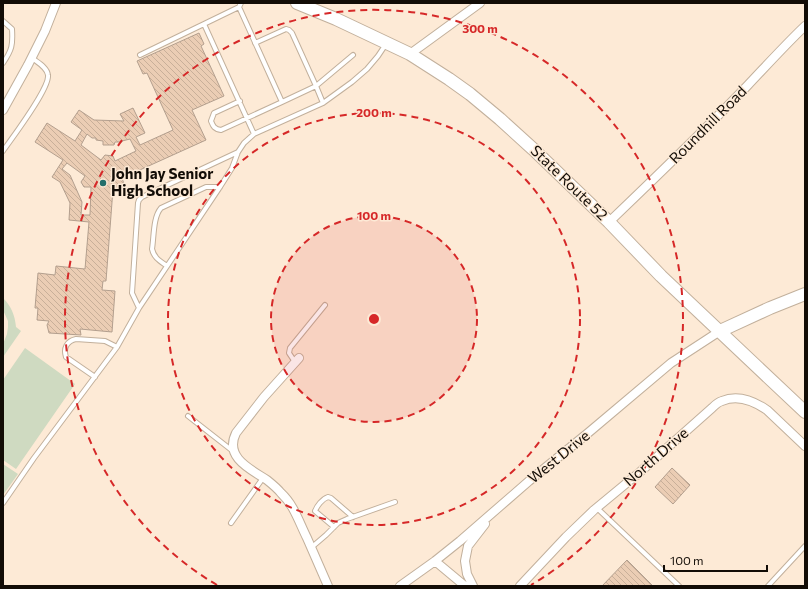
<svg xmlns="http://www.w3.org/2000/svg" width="808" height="589" viewBox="0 0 808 589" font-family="Commissioner,sans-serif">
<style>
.park{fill:#cfdac1}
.building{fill:url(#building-back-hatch);stroke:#b39f8e;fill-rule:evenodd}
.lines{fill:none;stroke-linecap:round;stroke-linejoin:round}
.lane-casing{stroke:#c2b09c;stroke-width:6}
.street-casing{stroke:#c2b09c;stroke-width:10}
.secondary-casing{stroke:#c2b09c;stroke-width:14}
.lane{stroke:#fff;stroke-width:4}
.street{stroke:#fff;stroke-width:8}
.secondary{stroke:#fff;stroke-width:12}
.ring{fill:none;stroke:#d62828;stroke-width:2;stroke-dasharray:7 5}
.poi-dot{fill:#246f6b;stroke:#fdead6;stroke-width:1.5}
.labels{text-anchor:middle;stroke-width:3;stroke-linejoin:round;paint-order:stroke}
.street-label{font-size:15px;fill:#120c06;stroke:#fdead6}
.poi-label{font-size:15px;font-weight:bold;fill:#120c06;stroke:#fdead6;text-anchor:start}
.centre{fill:#d62828;stroke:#fdead6;stroke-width:2}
.ring-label{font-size:12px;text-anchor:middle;font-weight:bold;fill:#d62828;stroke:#fdead6;stroke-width:3;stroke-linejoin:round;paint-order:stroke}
</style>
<defs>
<pattern id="building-back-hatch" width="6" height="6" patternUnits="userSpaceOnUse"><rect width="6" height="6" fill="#ebcdb4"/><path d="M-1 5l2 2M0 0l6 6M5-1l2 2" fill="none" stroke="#c8af99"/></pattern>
</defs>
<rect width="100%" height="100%" fill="#fdead6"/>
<path class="park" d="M3,298c8,8 12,17 13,29l5,4 -18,26v-13l4,-10 1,-7v-6l-5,-11z
M25,348l50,36 -59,85 -13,-9v-80z
M3,464l15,10 -15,21z"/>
<path class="building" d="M199,33l5,11 -3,2 23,50 -32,14 14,30 -84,38 2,6 -5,6 -6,-1 -7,92h-3l-1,9 13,1 -3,41 -32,-3 1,6 -32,-2 -2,-8 2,-4 -12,-1 1,-12h-3l3,-35 17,2 1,-9 29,3 4,-47 -20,-2 1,-17 -10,-21 -8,-5 11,-17 -28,-18 12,-19 28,18 7,-11 -11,-8 8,-12 15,10 30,1 -4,-7 13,-6 12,25 -9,4 4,8 33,-15 -26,-57 -4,1 -6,-13zM87,134l5,4h4v2l7,1v4h11l1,-3h7v-1l8,-2 6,12 -21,10 -2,-5 -8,-1 -4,5 -20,-15zM67,163l18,13 -4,6 3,5h7l-1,28h-9l1,-13 -12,-27 -8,-6z
M672,468l18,17 -17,19 -18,-17z
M627,560l26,26h-51z"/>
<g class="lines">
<defs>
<path id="lane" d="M241,3l-2,4 -35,17 50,110
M239,7l43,95
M3,21l9,8c1,16 0,21 -9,34
M140,55l64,-31
M240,101l-26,12 -3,8c2,5 3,8 10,9l61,-28 34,-16 -24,-53 -3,-3 -3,-1 -31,14
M323,103l-7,-17 37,-31
M3,151c9,-13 47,-63 45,-76 -1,-8 -11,-13 -16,-17
M167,266c-7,-5 -13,-8 -15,-17 2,-12 1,-32 9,-41l45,-21h14
M139,308l-7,-15 6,-90 1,-3 3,-3 96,-45
M295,362l-6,-9 1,-5 35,-43
M95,377l-29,-20c-3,-9 1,-16 10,-18l29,2 12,6
M188,416l46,36
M3,503l31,-45 83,-111 22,-39 81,-121 12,-19 6,-16 6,-9 10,-9 69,-31 29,-21 15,-13 11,-13 8,-12
M597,508l82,78
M231,523l32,-45
M334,527l-19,-16c2,-5 7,-12 13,-14l3,1 22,19
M312,547l14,-12 12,-12 9,-4 48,-17
M768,586l37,-40"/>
<path id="street" d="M410,54l70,-51
M3,110l25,-45 17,-34 11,-28
M609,222c47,-45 94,-90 139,-137 19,-20 37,-40 57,-59
M299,358l-35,39 -28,36c-12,24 14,36 31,47 5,4 10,8 14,13 13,12 18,29 26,45 7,16 14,32 21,48
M435,561l30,25
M400,586l35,-25 25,-20 69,-60 59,-48 83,-70 49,-32
M473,586l-6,-12 -2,-13 3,-15 17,-22
M520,586l46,-49 28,-27 46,-38 72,-64c3,-3 6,-6 10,-7 16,-7 32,0 45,9l38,36"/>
<path id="secondary" d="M297,3l39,16 74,35 39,25 21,15 30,25 33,30 76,73 52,54 144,136
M720,331l50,-23 35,-14"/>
</defs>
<use href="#lane" class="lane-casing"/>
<use href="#street" class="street-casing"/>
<use href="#secondary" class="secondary-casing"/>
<use href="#lane" class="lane"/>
<use href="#street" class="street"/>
<use href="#secondary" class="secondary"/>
</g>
<circle cx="374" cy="319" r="103" fill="#d62828" fill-opacity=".12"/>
<g class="ring">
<circle cx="374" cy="319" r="103"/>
<circle cx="374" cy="319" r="206"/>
<path d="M217 585A309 309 0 1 1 531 585"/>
</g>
<circle class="poi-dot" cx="103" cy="183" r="4"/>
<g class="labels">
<g class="street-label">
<text transform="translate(708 125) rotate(-45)" y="5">Roundhill Road</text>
<text transform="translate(569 183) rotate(44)" y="5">State Route 52</text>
<text transform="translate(559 457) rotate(-39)" y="5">West Drive</text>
<text transform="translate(656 457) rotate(-41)" y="5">North Drive</text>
</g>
<g class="poi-label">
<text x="111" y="179">John Jay Senior<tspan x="111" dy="17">High School</tspan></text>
</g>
</g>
<circle cx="374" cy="319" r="6" class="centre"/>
<g class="ring-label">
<text x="480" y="33">300 m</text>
<text x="374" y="117">200 m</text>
<text x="374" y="220">100 m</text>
</g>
<rect width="808" height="589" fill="none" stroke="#120c06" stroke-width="8"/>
<path d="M664 565v6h103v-6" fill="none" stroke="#120c06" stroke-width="2"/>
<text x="670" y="565" font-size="12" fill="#120c06" stroke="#fdead6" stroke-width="3" paint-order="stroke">100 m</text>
</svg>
